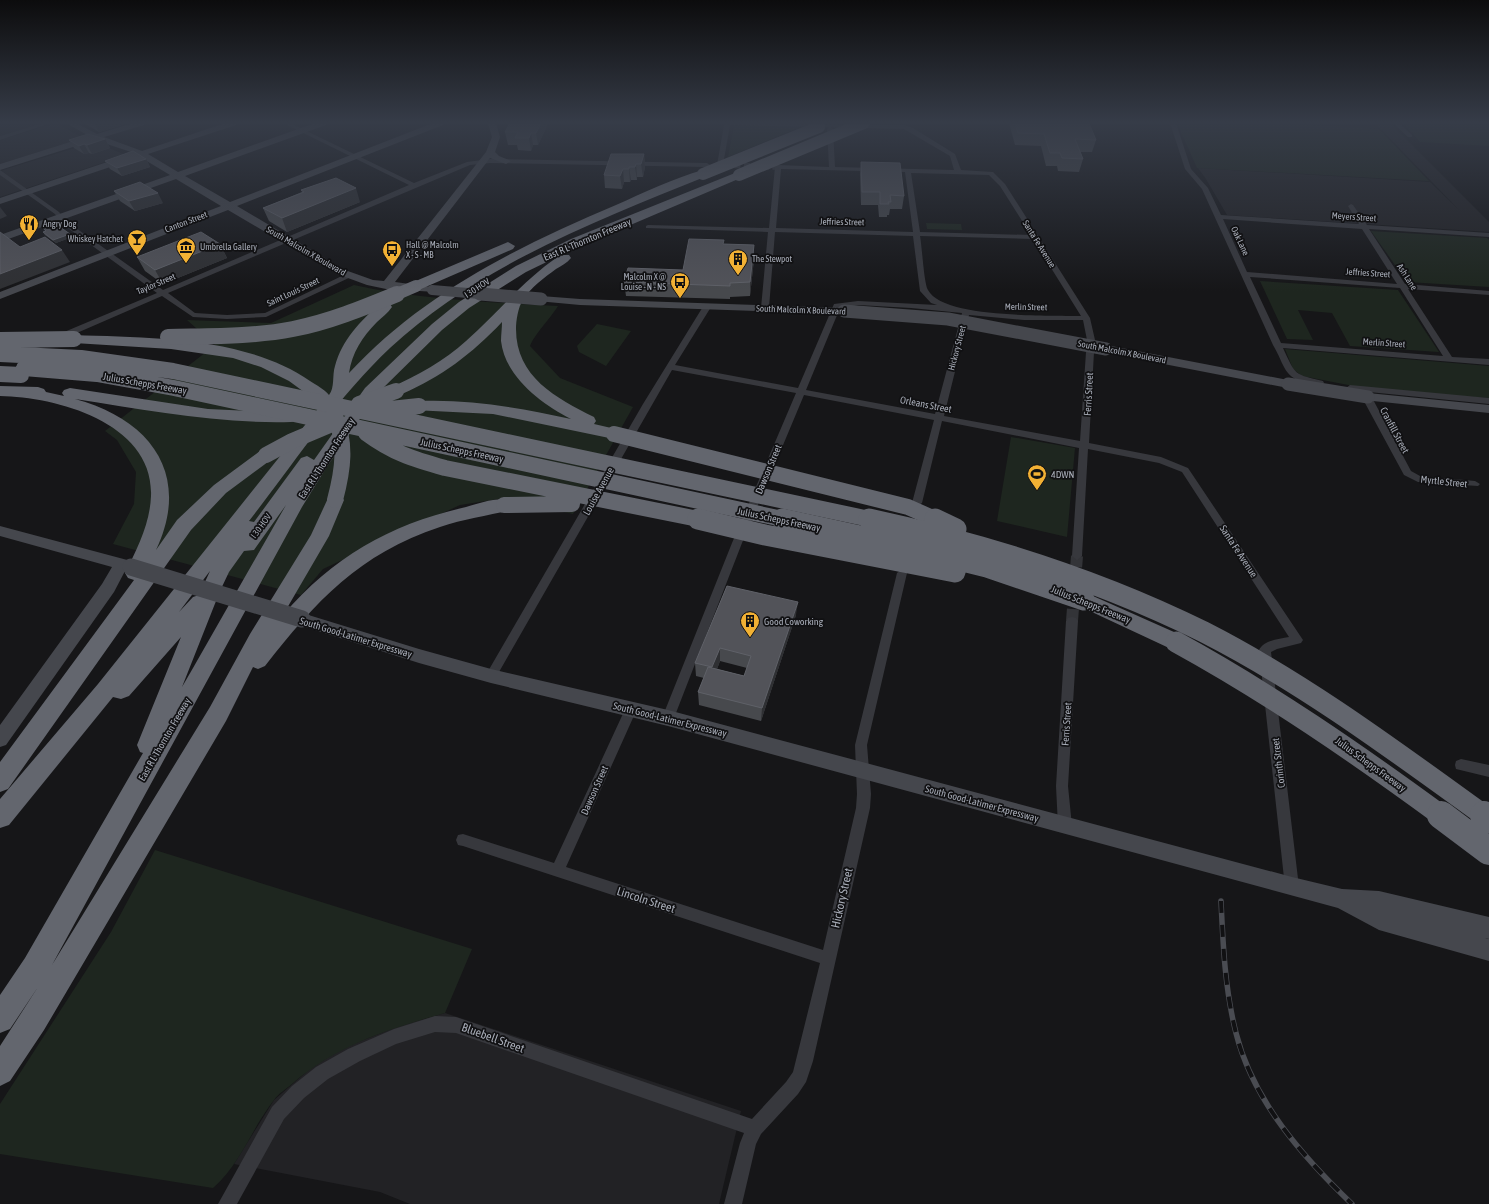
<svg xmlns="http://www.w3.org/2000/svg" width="1489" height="1204" viewBox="0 0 1489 1204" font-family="'Asap Condensed',sans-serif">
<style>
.built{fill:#222225}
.green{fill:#1e261f}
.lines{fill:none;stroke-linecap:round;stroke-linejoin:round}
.street-tunnel-far1{stroke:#333438;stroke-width:6;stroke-dasharray:6 3.5;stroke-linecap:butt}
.street-tunnel{stroke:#333438;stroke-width:12;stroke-dasharray:12 6;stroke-linecap:butt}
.street{fill:#37383d;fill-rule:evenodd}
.secondary{fill:#45474d;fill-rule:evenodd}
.highway{fill:#63666e;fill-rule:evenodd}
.rail-casing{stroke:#4a4c52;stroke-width:5.5}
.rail{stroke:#111113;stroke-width:4;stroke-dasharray:12;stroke-linecap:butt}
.secondary-bridge-far2{stroke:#45474d;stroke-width:10}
.secondary-bridge-far1{stroke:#45474d;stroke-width:13}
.secondary-bridge{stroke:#45474d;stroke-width:17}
.highway-bridge-far3{stroke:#63666e;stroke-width:12}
.highway-bridge-far2{stroke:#63666e;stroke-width:16}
.highway-bridge-far1{stroke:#63666e;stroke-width:21}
.highway-bridge{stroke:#63666e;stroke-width:28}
.wall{fill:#47494d;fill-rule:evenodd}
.shaded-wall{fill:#2f3033}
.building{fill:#525359;stroke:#5f6168}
.labels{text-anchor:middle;stroke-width:3.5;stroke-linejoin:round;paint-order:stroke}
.far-street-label{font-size:9px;fill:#a8adb8;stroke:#111113}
.far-poi-label{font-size:9px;fill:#a8adb8;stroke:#111113;text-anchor:start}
.street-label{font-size:10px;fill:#a8adb8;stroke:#111113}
.poi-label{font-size:10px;fill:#a8adb8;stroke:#111113;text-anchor:start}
.near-street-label{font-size:12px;fill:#a8adb8;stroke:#111113}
</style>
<rect width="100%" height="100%" fill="#161618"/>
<path class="built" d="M0,123h41l-41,13z
M56,123l27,15 -83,26v-24z
M1375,123h15l99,99v10l-262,-17 -21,-36 -8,-11 232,14 29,28z
M94,142l32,13 -126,42v-26z
M445,1013l296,98 -22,93h-309l-30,-12 -146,-28 40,-64 37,-32 32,-20 56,-22z"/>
<path class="green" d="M1177,123h98l104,6 50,52 -232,-13z
M1403,123h86v23l-69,-4z
M734,126l66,1 -72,30z
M926,223l35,1 1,6 -35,-1z
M1371,231l116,7 2,2v47l-82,-5z
M1260,281l138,9 41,62 -89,-6 -18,-33 -34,-3 15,30 -26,-1z
M354,285c67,15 136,17 204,21 -8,13 -24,29 -28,40l30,32 73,29 -60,107 -68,-16 -45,7 -137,64 -22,26 -188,-51 21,-40 2,-32 -19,-32 -12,-9 110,-86 -28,-25 84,3z
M597,324l34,7 -25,35 -27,-14 -2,-6z
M1285,349l204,17v32l-115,-8 -72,-14 -9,-7z
M1011,437l64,11 -8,89 -70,-16z
M155,850l317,99 -27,64c-56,16 -108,32 -153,71 -6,5 -14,10 -18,16 -23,29 -32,62 -61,88l-213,-34v-50l111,-172z"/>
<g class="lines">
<path class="street-tunnel-far1" d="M725,165l53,2"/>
<path class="street-tunnel" d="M1072,621l5,-65"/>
<path class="street" d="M43,123h8l-51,17v-4z
M283,123h7l124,60 53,-21 23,-3 217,4 3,2 -3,2 -217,-4 -20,2 -302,128 27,20 32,2 38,-2 81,-39 7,2 -87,41 -39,2 -34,-2 -31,-21 -99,43h-6v-4l100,-42 -96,-70 -6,-9 -55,-39v-5l59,42 7,9 97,69 246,-105z
M718,123l186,2 9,3 42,26 6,16 32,2 12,12 85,134 5,22 -4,2 -4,-2 -4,-20h-59l-55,-5 -25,101 136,25 6,-89 4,-2 4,2 -5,91 72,14 27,11 115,172 -2,3 -24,6 -6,3 28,235 -2,5 -5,2 -5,-2 -2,-5 -26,-237c5,-10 20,-11 30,-13l-107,-165 -23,-9 -71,-14 -6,107 -5,4 -5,-4 7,-108 -137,-27 -20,82 -5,3 -5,-3 22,-83 -130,-25 -62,148 -68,175 -2,4 -4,1 -4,-1 -2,-4 70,-175 64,-150 -124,-23 -177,309 -4,2 -4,-2 -2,-3 2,-3 156,-269 61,-99 7,2 -36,58 123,23 36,-84 24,-3 79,4 -6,-2 -11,-12 -7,-55 -138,-4 -6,76 -4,2 -4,-2 7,-76 -122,-4v-2l2,-1 121,3 6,-61 3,-2 51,2 -2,-38 3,-2 3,2 2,38 119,3 -4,-14 -46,-27 -174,-4 -7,40 -3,2 -3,-2 7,-40zM781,169l124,3 8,60 -137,-4zM911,173l78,2 11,11 31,49 -111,-3zM920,236l113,3 48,77c-30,-1 -138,3 -153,-26 -4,-6 -6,-44 -8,-54zM858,305l53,3 51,5 -27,101 -129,-24 34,-82z
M1170,123h6l15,46 17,19 13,27 138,9 -11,-18 3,-2 2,1 14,20 122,8v4l-120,-8 36,55 84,7v4l-81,-6 44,68 37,2v6l-206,-17c13,28 11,26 40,33l1,2c-4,4 -9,2 -14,1 -27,-5 -25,-19 -37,-39l-71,-156 -17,-20zM1223,219l139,10 35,55 -150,-12zM1250,277l150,11 43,68 -162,-13z
M1393,123h6l13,12v2h-4z
M1350,385l139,13v6l-120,-12 42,79 9,5 55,5 5,3 -2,2 -60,-4 -14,-7 -45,-83 -12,-2 -1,-2z
M902,569l5,4 -40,172 4,49 -1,14 -57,253 -7,21 -8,12 -37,40 -5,10 -14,60h-18l16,-61 4,-10 -288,-100 -21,-1 -39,12 -36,17 -32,18 -24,19 -20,21 -47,85h-19l54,-97 20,-21 24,-19 32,-18 46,-20 41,-13 21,1 296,102 34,-37 7,-10 27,-109 -357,-117 -5,-1 -2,-5 2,-5 5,-1 91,29 73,-158 4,-1 4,1 2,4 -71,158 257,83 33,-142 1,-14 -2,-49 42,-172z
M1072,617l4,1 2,3 -10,165 4,40 -2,4 -5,2 -5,-2 -2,-4 -2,-40 10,-165 2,-3z
M1461,759l28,6v12l-33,-8 -1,-4 1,-4z"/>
<path class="secondary" d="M66,123h10l21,11 36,-11h12l-1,2 -40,12 38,14 83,-28h12l-1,2 -88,29 30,18 137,-49h12l-1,2 -141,51 45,26 203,-79h11l-1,2 -206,81 108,64 28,10 11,1 102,-129 6,-15 -4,-14h8l4,14 -5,15 4,4 12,5 -5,3 -16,-6 -95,124 37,5 4,1 2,2 -2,2 -50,-3 -19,-4 -30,-11 -109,-64 -228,89v-7l221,-86 -45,-27 -176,63v-7l170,-60 -30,-18 -140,47v-6l134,-45 -39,-13 -95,30v-6l89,-28z
M541,296l39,3 264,9 6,3 -6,3 -264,-9 -43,-4 -2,-2z
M1106,345l182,35 6,4 -6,4 -186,-36 -2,-3 2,-3z
M1368,393l121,12v8l-126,-13 -1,-3 1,-3z
M0,526l131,35 5,2 3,4 -3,4 -5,2 -6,-2 -11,21 -108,153 -6,2v-22l102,-141 10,-17 -112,-31z
M302,613l117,36 72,20 177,41 624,167 50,12 37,2 110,26v22l-33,-9 33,9v22l-110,-31 -41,-22 -670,-182 -177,-43 -72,-20 -123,-39 -2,-5 2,-5z"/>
<path class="highway" d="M703,170l4,2 2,2 -2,2c-111,45 -227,89 -317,172 -54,51 -95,114 -141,173l5,1 47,-64 6,-2 7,4 51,-72 67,-64 27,-22 57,-36 55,-27 164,-66h8l2,2 -2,2 -183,78h9l2,3c-4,5 -10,8 -15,11 -11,8 -26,19 -33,31 -5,7 -7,21 -7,29 0,48 40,69 78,88l2,4 -2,3 26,6 2,4 -2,4 -6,1 -121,-25 -80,-4 -2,-4 2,-4 6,-1c52,-2 102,7 152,18 -29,-15 -66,-42 -70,-78 0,-6 1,-13 1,-19 -30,32 -61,55 -100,72l-6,2 -6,-2 -2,-3 2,-3c28,-13 54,-27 76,-47 32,-28 57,-61 93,-85l-33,16 -57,36 -27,22 -65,64 -51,74 -24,39 -250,458 158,-258 40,-73 61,-99 18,-39 6,-2 6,2 3,4 -15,36 -46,79c51,-59 108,-91 183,-108 13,-4 31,-10 44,-7l3,5 -3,5c-23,6 -47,9 -70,17 -81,27 -124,74 -175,139l-7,3 -5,-2 -27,54 -182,309 -34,51 -10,5v-40l38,-59 -28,42 -10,4v-38l25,-37 118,-205 -3,-1 -3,-7 44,-108 -52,59 -8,3 -8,-2 -104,128 -9,3v-29l98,-115 227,-284h-10l-26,-19 -28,-14 -28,-9 -62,-9 -97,-6 -5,-1 -2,-3 2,-3 5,-1c76,3 171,1 236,46 6,4 14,8 19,14 6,-7 3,-20 6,-29 7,-26 25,-45 45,-62h10l2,3c-4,6 -10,10 -15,15 -15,15 -25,31 -28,51 73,-79 169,-127 267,-168 27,-12 58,-27 87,-35zM286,505l-93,163 -11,19 38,-96 9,-19 15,-21 10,-1zM210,571l-11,24 -6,2 -14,15z
M508,242l7,4 -2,3 -92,40h-10l-2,-3 2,-3z
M0,386l38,1 6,2 2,3 18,4 -2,-3 2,-3 6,-2 138,21 89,4 2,4 -2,4 -6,1c-73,2 -144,-12 -216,-23 75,20 117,75 81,151l21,-30 37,-35 46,-34 6,-2 6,2 3,4 -3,4 -46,34 -35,37 -183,259 -8,3v-30l134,-182 -6,-2 -3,-5c12,-24 25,-49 26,-77 3,-73 -94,-99 -151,-100z
M1084,592l99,44 3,6 -3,6 -7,2 -7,-2 -92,-43 -3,-5 3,-5z"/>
<defs>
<path id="rail" d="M1221,901c2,44 4,89 15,132 17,68 67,124 116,171"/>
</defs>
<use href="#rail" class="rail-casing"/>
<use href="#rail" class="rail"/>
<path class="secondary-bridge-far2" d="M432,290l60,5"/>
<path class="secondary-bridge-far1" d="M480,294l61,5
M844,311l104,8 158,30
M1288,384l80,13"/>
<path class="secondary-bridge" d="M131,567l171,52"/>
<path class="highway-bridge-far3" d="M703,174l116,-47
M739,175l125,-52
M395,295l21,-9"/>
<path class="highway-bridge-far2" d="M168,337c42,-1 84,0 125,-8 36,-7 70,-21 104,-35
M0,340l74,-1
M0,354l81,4 92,13 701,149
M24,368l73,6 77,14 613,132
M0,374l21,1
M359,404l37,-13
M381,410l38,-4
M334,414c13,29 9,56 1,86
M366,433c27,20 47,26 79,35l258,52
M614,434l294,73 29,13
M266,455l26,-14 45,-19
M504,505l68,-1"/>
<path class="highway-bridge-far1" d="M698,519l67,16 190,37
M782,519l96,21 109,27 97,33
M869,519c116,25 228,60 335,113 100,51 191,119 281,184
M935,519l21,10
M1176,642c93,51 180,111 266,174"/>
<path class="highway-bridge" d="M1441,815l48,36
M1484,815l5,4"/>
</g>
<path class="wall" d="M84,123h45l-30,9z
M510,123h37v3l-9,19h-5l-2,6 -13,-1 -1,-5h-9l-3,-13z
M1009,123h80l7,17 -4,12h-12l3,7 -4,13 -21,-1 -1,-5h-11l-5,-20 -26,-1z
M105,139l5,9 -18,6 -3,-1 -5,1 -10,-6 -5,-8z
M644,154l1,13 -2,10h-6v3h-6l-1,2h-6l-2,7 -17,-1 -1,-13z
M146,159l4,8 -28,9 -12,-7 -5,-8z
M861,162l43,34 -2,13h-12l-1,6h-2v2h-8l-1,-12h-17l-1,-31z
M301,190l59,12 -73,30 -18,-11 -6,-13 39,-16z
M114,191l49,12 -28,8 -15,-10z
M42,227l28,7 2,3 -16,6 -11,-8 -2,-3 2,-1z
M220,244l7,14 -64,26 -18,-13 -8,-14z
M724,244l30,1v14l-4,37 -20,1v2l-104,-3 -2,-14 59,-12z
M727,586l69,29 -35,106 -62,-16 -1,-13 6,-14 -8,-2 -1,-13zM720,661l27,7 -3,8 -27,-7z"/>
<path class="shaded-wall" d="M94,123h35l-30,9z
M541,123h6v3l-9,19 -2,-12z
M531,133l2,12 -2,6 -2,-13z
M105,139l5,9 -18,6 -5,-9z
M84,144l5,9 -5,1 -5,-8z
M644,154l1,13 -2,10 -2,-13z
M146,159l4,8 -28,9 -5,-8z
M636,164l1,13v3l-2,-13z
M629,167l2,13 -1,2 -1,-13z
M623,169l1,13 -2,7 -2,-13z
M356,188l4,14 -73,30 -5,-14z
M158,193l5,10 -28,8 -6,-10z
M0,207l7,9 -7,3z
M70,234l2,3 -16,6 -3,-3z
M220,244l7,14 -64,26 -8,-14z
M754,245v14l-4,37v-14z
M62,250l8,12 -70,27v-15z
M798,602l-2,13 -35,106 1,-13z
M720,648v13l-7,19 -1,-13z"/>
<path class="building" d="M510,123h31l-5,10h-5l-2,5h-14l3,-6h-13z
M1015,123h74l7,17 -21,-1 8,20 -21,-1 -2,-5h-10l-6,-19 -26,-1z
M88,134l17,5 -18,6 -3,-1 -5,2 -10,-6z
M133,151l13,8 -29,9 -12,-7z
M611,154h33l-3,10h-5l-1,3h-6v2h-6l-3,7 -16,-1z
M861,162l39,1 4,33 -14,-1 1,7h-3l1,2h-9v-12h-18z
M336,178l20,10 -74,30 -19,-10 41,-16 -3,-2z
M140,182l18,11 -29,8 -15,-10z
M54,223l16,11 -17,6 -10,-8 3,-1 -4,-4z
M0,232l20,15 25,-10 17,13 -62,24z
M201,232l19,12 -65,26 -18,-13z
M689,239l35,1 -1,4 31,1 -4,37 -20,1v3l-106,-4 4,-14 55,2z
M727,586l71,16 -36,106 -64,-16 10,-25 36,9 7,-20 -31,-8 -8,19 -17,-4z"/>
<linearGradient id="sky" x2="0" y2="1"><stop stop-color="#0c0c0d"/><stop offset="0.42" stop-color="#363c48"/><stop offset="1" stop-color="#363c48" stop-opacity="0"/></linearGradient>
<rect width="1489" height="291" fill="url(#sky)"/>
<defs>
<symbol id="restaurant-pin" viewBox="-11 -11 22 30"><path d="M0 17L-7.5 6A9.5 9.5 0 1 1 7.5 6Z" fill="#f2b134" stroke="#111113"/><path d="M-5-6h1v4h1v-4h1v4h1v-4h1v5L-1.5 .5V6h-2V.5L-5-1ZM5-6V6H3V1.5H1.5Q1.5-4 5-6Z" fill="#111"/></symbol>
<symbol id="bar-pin" viewBox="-11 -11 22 30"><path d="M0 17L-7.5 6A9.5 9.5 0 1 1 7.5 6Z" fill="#f2b134" stroke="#111113"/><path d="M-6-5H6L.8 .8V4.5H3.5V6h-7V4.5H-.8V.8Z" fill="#111"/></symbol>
<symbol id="museum-pin" viewBox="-11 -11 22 30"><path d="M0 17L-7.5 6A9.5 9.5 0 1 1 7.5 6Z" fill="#f2b134" stroke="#111113"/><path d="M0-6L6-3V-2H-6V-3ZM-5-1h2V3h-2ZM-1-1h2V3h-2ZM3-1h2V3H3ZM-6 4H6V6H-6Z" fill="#111"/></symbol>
<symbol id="bus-pin" viewBox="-11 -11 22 30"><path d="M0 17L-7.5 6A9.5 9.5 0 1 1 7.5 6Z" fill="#f2b134" stroke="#111113"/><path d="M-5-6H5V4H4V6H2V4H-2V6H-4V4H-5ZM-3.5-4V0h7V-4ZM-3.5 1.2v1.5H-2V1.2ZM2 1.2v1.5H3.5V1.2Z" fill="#111"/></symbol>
<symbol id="building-pin" viewBox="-11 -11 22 30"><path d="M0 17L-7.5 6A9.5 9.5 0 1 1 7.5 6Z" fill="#f2b134" stroke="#111113"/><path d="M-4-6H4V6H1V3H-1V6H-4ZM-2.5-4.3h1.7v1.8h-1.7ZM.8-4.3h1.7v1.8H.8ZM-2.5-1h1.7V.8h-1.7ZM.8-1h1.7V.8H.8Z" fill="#111"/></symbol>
<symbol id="stadium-pin" viewBox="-11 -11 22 30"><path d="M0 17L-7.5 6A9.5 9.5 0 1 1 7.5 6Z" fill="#f2b134" stroke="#111113"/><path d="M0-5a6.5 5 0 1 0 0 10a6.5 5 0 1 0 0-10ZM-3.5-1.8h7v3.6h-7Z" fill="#111"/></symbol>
</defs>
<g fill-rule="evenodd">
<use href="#restaurant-pin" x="18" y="213" width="22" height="30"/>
<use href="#bar-pin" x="126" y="228" width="22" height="30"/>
<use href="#museum-pin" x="175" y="236" width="22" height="30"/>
<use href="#bus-pin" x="381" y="239" width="22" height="30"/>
<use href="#building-pin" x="727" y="248" width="22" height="30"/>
<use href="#bus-pin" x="669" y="271" width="22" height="30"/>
<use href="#stadium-pin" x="1026" y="463" width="22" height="30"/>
<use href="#building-pin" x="739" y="610" width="22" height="30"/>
</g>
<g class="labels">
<g class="far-street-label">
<text transform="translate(1354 217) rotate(4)" y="3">Meyers Street</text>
<text transform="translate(186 222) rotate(-21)" y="3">Canton Street</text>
<text transform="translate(842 222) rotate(1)" y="3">Jeffries Street</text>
<text transform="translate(1240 241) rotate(65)" y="3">Oak Lane</text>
<text transform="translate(1039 244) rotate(58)" y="3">Santa Fe Avenue</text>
<text transform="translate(306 251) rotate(30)" y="3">South Malcolm X Boulevard</text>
<text transform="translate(1368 273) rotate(4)" y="3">Jeffries Street</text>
<text transform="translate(1407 277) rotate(57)" y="3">Ash Lane</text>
<text transform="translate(156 284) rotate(-23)" y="3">Taylor Street</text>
<text transform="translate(477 288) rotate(-33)" y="3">I 30 HOV</text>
<text transform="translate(293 292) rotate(-25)" y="3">Saint Louis Street</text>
<text transform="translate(1026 307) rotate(1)" y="3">Merlin Street</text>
<text transform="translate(801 310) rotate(2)" y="3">South Malcolm X Boulevard</text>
<text transform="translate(1384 343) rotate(4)" y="3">Merlin Street</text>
<text transform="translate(957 348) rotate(-75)" y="3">Hickory Street</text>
<text transform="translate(1122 352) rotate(11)" y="3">South Malcolm X Boulevard</text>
<text transform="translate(261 526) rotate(-54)" y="3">I 30 HOV</text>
</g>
<g class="far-poi-label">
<text x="43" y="227">Angry Dog</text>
<text x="123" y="242" text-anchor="end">Whiskey Hatchet</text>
<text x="406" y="248">Hall @ Malcolm<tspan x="406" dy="10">X - S - MB</tspan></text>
<text x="200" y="250">Umbrella Gallery</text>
<text x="752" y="262">The Stewpot</text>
<text x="666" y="280" text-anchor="end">Malcolm X @<tspan x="666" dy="10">Louise - N - NS</tspan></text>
</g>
<g class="street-label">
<text transform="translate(587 239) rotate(-23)" y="4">East R L Thornton Freeway</text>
<text transform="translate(145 383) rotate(10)" y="4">Julius Schepps Freeway</text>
<text transform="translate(1088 394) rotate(-87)" y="4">Ferris Street</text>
<text transform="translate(926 404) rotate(11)" y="4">Orleans Street</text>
<text transform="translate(1395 430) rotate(62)" y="4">Cranfill Street</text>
<text transform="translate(462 450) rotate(12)" y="4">Julius Schepps Freeway</text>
<text transform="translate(326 458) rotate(-57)" y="4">East R L Thornton Freeway</text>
<text transform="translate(768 469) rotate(-67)" y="4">Dawson Street</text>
<text transform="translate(1444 481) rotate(6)" y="4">Myrtle Street</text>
<text transform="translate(598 491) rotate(-61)" y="4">Louise Avenue</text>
<text transform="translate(779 519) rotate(12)" y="4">Julius Schepps Freeway</text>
<text transform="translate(1239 551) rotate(57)" y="4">Santa Fe Avenue</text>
<text transform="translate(1091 604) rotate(22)" y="4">Julius Schepps Freeway</text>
<text transform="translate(356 637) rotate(17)" y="4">South Good-Latimer Expressway</text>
<text transform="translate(670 719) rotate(14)" y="4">South Good-Latimer Expressway</text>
<text transform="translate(1066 724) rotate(-86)" y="4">Ferris Street</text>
<text transform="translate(164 739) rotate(-60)" y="4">East R L Thornton Freeway</text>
<text transform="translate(1278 763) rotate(-97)" y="4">Corinth Street</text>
<text transform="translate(1371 764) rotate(36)" y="4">Julius Schepps Freeway</text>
<text transform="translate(594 790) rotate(-66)" y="4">Dawson Street</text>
<text transform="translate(982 803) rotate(15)" y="4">South Good-Latimer Expressway</text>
</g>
<g class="poi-label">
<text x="1051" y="478">4DWN</text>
<text x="764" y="625">Good Coworking</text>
</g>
<g class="near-street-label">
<text transform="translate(842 898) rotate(-77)" y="4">Hickory Street</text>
<text transform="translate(646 900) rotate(18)" y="4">Lincoln Street</text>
<text transform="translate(493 1038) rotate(20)" y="4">Bluebell Street</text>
</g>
</g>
</svg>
